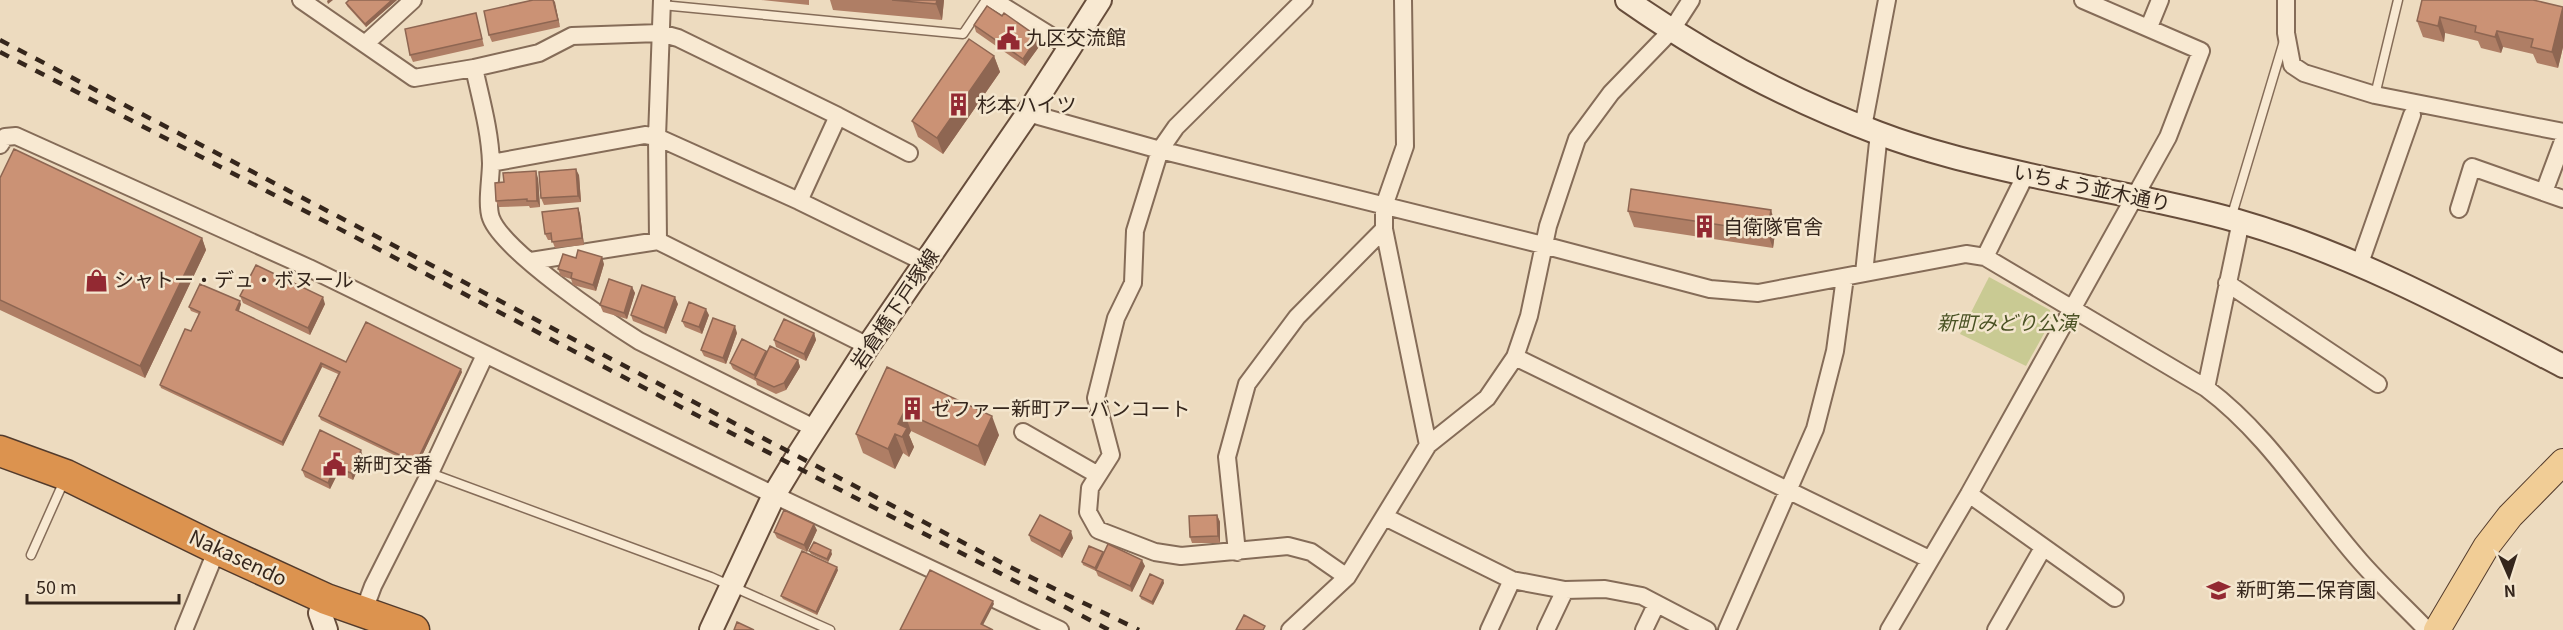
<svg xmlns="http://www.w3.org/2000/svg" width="2563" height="630" viewBox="0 0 2563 630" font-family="Georgia,'Noto Sans JP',serif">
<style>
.green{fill:#c9ca93}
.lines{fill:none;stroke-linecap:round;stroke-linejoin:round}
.lane-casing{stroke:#856c58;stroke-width:11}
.street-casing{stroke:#856c58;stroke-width:20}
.secondary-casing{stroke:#674d3b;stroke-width:26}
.primary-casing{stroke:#533b2c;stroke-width:28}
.highway-casing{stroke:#533b2c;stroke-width:33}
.lane{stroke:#f8e9d2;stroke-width:8}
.street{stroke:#f8e9d2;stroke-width:16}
.secondary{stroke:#f8e9d2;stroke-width:22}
.primary{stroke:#f1cd96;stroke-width:26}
.highway{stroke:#dc934f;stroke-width:30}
.rail{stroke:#35261c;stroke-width:4.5;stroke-dasharray:10 10;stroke-linecap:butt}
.wall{fill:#af7e65}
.shaded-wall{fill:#8e6652}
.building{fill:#cb9275;stroke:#8e6652;stroke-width:1.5}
.labels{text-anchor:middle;stroke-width:5;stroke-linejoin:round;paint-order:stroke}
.poi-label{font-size:20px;fill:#35261c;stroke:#f4e6ce;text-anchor:start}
.street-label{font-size:20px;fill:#35261c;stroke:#f4e6ce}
.park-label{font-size:20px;font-style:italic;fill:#495123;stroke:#f4e6ce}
</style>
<rect width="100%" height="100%" fill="#eddbbf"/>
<path class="green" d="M1989,277l61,33 1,11 -25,45 -66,-32z"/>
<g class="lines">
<defs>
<path id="lane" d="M662,5l301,29 23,-34
M2375,95l23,-95
M2231,218l53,-177
M430,473l281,104 119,53
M31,555l33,-74"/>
<path id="street" d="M301,0l113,78 60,-10 65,-15 33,-17 88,-3 18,5 160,78 71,37
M993,0l76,47
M1304,0l-128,127 -16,23 -25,81 -2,52 -17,35 -20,80 15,57 -21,33 -2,24 10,18 57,22 26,4 107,-10 23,6 36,25
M1403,0l2,146 -21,60v23l44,216
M2286,0v33l6,32 12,8 71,22 188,37
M2149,27l11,-27
M365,44l48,-44
M474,68c7,32 16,63 17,95 0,15 -5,42 0,55 12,33 116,103 148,123l177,88
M1028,113l132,37 383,95 167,44 48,4 208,-39 19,3 221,131c63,47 103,115 154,173 21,24 45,46 67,69
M1863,127l24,-127
M0,145l5,-8 11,-1 293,132 465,227 286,135
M491,163l154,-28 12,2 142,64 127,62
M2544,192l19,-51
M799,201l39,-85
M2459,209l13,-42 91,32
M658,241l-1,-104 5,-137
M1985,257l41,-83
M531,261l127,-20 210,105
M2360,263l52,-148
M1864,273l15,-140
M2227,283l151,101
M1515,357l414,202
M2206,388l35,-167
M1023,432l75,43
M1969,494l146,104
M1385,517l127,63 53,10 40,-1 37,7 65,34
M1237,552l-10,-95 20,-73 50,-67 87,-88
M363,613l10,-27 57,-113 55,-118
M184,630l33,-81
M1290,630l57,-53 81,-132 59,-47 28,-41 14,-41 19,-90 29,-87 34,-46 60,-62 20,-31
M1489,630l23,-50
M1546,630l19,-40
M1644,630l12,-25
M1727,630l88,-201 20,-78 10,-74
M1889,630l80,-136 199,-357 33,-86 -118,-51
M1996,630l47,-82"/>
<path id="secondary" d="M1627,0c77,54 162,100 251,133 47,18 98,30 147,41 71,16 143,27 213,47 115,33 220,90 325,145
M326,599l-6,14 6,17
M711,630l63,-135 23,-38 71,-111 160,-233 72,-113"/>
<path id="primary" d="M2437,630l49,-83 24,-31 53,-54"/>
<path id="highway" d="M0,451l66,24 151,74 109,50 88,31"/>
</defs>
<use href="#lane" class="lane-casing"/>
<use href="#street" class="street-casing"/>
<use href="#secondary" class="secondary-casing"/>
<use href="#primary" class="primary-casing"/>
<use href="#highway" class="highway-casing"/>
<use href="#lane" class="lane"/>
<use href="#street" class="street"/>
<use href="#secondary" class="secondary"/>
<use href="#primary" class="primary"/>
<use href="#highway" class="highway"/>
<path class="rail" d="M0,40l1010,527 129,63
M0,52l1109,578"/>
</g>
<path class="wall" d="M349,0h48l-31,27 -19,-21 -1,-3z
M533,0h21l6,27 -68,15 -3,-7z
M761,0h48v5z
M830,0h114l-2,20 -109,-10z
M2422,0l141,7v40l-5,21 -21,-5 -4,-9 -30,-7 -2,6 -20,-5 -3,-7 -33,-8 -1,9 -21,-5 -6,-16z
M476,13l8,33 -71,16 -3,-7z
M1002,16l39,28 -16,22 -49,-34 -2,-7z
M994,56l6,16 -57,82 -25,-17 -6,-16z
M579,175l2,27 -37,3 -3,-7z
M0,178l202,60 4,12 -61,128 -145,-68z
M538,178l2,29 -10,1 -1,-2 -30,1 -3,-6 8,-19z
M578,208l2,6 4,31 -29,3 -3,-8h-4l-3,-6z
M1628,211l148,15 -3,22 -139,-21z
M604,264l-8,27 -23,-6 -2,-6 -10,-3 -3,-7z
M632,287l3,6 -8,26 -24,-7 -3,-7z
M240,296l85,8 -15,31 -67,-32z
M241,304l-2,7 107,51 116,10 -45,94 -96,-46 -2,-4 19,-42 -16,-7 -39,79 -122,-58 -1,-3 31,-54 8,-17 -8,-3 -2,-4z
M678,304l-12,30 -33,-13 -2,-6z
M709,315l-7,19 -17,-7 -3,-6z
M737,333l-11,31 -22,-8 -3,-6z
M814,333l2,7 -10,21 -30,-14 -2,-7z
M767,353l31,7 2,7 -14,23 -10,4 -19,-9 -1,-4 -23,-12 -3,-6z
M887,367l112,68 -14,31 -74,-35 -2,4 5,12 -5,10 -6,-4 -8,16 -32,-16 -7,-19z
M363,457l-10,23 -15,-7 -8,16 -25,-12 -3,-7z
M1217,515l3,7v21h-28l-2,-6z
M817,530l-10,22 -30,-14 -3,-6z
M1029,535l44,3 -11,20 -31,-17z
M809,551l23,3 -4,8 -17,-8z
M1103,552v2l42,12 -13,26 -34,-16 -2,-5 -13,-6 -1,-3z
M838,570l-21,45 -34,-16 -2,-3z
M1163,580l1,3 -11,22 -12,-6 -1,-3z"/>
<path class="shaded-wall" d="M328,0h5l-5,4 -1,-3z
M392,0h5l-31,27 -1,-3z
M553,0l2,2 5,25 -2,-7z
M937,0h7l-2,20 -6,-16z
M2563,7v40l-5,21 -6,-16z
M2440,17l5,16 -1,9 -6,-16z
M2497,31l6,16 -2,6 -6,-16z
M1038,37l3,7 -16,22 -2,-7z
M994,56l6,16 -57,82 -6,-16z
M576,169l3,6 2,27 -3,-6z
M536,171l2,7 2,29 -3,-6z
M578,208l2,6 4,31 -2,-7z
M1771,210l5,16 -3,22 -6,-16z
M202,238l4,12 -61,128 -5,-12z
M602,257l2,7 -8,27 -3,-6z
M632,287l3,6 -8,26 -3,-6z
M323,297l2,7 -15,31 -2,-7z
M675,297l3,7 -12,30 -2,-6z
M240,301l1,3 -3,9 -2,-3z
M706,309l3,6 -7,19 -3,-7z
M735,326l2,7 -11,31 -3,-6z
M814,333l2,7 -10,21 -2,-7z
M766,351l3,7 -13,21 -2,-4z
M798,360l2,7 -14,23 -2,-7z
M321,363l1,4 -39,79 -1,-4z
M461,369l1,3 -45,94 -1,-3z
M904,412l7,19 -2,4 5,12 -5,10 -11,-33z
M992,416l7,19 -14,31 -7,-20z
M895,434l8,19 -8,16 -7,-20z
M361,450l2,7 -10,23 -2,-7z
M335,467l3,6 -8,16 -2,-6z
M1217,515l3,7v21l-2,-7z
M814,524l3,6 -10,22 -3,-7z
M1071,531l2,7 -11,20 -2,-7z
M831,550l1,4 -4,8 -1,-3z
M1103,552l1,3 -8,16 -1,-3z
M1142,560l3,6 -13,26 -2,-6z
M837,567l1,3 -21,45 -1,-3z
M1163,580l1,3 -11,22 -1,-3z
M993,601l1,3 -12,23 -1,-3z"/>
<path class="building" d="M349,0h43l-27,24 -19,-21z
M533,0h20l5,20 -69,15 -5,-24z
M892,0h45l-1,4z
M2422,0h111l30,7 -11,45 -21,-5 2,-8 -36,-8 -2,6 -20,-5 1,-6 -36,-9 -2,9 -21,-5z
M987,6l15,10 2,-3 34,24 -15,22 -49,-34z
M476,13l6,26 -72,16 -5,-26z
M969,39l25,17 -57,82 -25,-17z
M14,149l188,89 -62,128 -140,-66v-122z
M576,169l2,27 -37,2 -2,-26z
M536,171l1,30h-10v-2l-31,2 -1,-18 9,-1 -1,-9z
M1631,189l140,21 -4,22 -139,-21z
M578,208l4,30 -30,4 -1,-9 -6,1 -3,-22z
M578,250l24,7 -9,28 -22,-7 1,-5 -14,-4 5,-15 13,4z
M256,265l67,32 -15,31 -68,-32z
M609,279l23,8 -8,26 -24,-8z
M200,284l40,17 -4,9 110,52 20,-40 95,47 -45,94 -97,-47 21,-44 -19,-9 -39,79 -122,-57 25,-56 6,2 9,-19 -11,-5z
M642,285l33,12 -11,31 -33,-13z
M689,302l17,7 -7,18 -17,-6z
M713,318l22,8 -12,32 -22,-8z
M784,319l30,14 -10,21 -30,-14z
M742,339l24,12 -12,24 -24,-12z
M770,346l28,14 -14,23 -10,4 -19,-9z
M887,367l105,49 -14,30 -74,-34 -6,12 9,4 -5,9 -7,-3 -7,15 -32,-15z
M320,430l41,20 -10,23 -16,-6 -7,16 -26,-13z
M784,510l30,14 -10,21 -30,-13z
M1040,515l31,16 -11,20 -31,-16z
M1217,515l1,21 -28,1 -1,-21z
M814,542l17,8 -4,9 -18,-8z
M1108,544l34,16 -12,26 -34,-16z
M1089,546l14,6 -8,16 -13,-6z
M802,551l35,16 -21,45 -35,-16z
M930,570l63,31 -12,23 12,6h-93z
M1150,574l13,6 -11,22 -12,-6z
M1244,615l21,11 -2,4h-27z
M737,622l17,8h-20z"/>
<defs>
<symbol id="civic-bare" viewBox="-9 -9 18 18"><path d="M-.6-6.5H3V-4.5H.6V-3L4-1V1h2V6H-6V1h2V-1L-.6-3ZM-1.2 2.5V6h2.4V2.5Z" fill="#932932" stroke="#f4e6ce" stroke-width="2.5" paint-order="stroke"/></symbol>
<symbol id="building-bare" viewBox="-9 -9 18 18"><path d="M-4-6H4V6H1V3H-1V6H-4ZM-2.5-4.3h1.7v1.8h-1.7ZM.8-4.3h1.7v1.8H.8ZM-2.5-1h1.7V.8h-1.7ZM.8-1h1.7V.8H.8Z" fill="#932932" stroke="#f4e6ce" stroke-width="2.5" paint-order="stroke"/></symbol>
<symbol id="shop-bare" viewBox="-9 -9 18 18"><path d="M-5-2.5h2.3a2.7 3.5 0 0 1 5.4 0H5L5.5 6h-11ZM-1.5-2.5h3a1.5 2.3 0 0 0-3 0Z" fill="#932932" stroke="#f4e6ce" stroke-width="2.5" paint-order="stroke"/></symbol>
<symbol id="school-bare" viewBox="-9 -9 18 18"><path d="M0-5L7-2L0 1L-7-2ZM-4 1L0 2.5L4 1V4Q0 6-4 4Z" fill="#932932" stroke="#f4e6ce" stroke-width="2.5" paint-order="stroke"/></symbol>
</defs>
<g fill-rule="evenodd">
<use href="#civic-bare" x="992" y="22" width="33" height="33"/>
<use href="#building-bare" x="942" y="88" width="33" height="33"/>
<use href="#building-bare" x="1688" y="210" width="33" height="33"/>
<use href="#shop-bare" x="80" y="264" width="33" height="33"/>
<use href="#building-bare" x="896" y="392" width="33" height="33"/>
<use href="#civic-bare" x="318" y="448" width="33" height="33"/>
<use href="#school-bare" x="2202" y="574" width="33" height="33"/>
</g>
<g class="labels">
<g class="poi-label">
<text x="1026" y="45">九区交流館</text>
<text x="977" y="112">杉本ハイツ</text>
<text x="1723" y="234">自衛隊官舎</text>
<text x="114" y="287">シャトー・デュ・ボヌール</text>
<text x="931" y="416">ゼファー新町アーバンコート</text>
<text x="353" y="472">新町交番</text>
<text x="2236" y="597">新町第二保育園</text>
</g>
<g class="street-label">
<text transform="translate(2092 188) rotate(12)" y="7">いちょう並木通り</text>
<text transform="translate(895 309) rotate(-56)" y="7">岩倉橋下戸塚線</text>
<text transform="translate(238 558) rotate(25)" y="7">Nakasendo</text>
</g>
<g class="park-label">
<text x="2007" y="330">新町みどり公演</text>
</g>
</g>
<g transform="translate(2509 576) rotate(177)" stroke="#f4e6ce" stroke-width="4.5" paint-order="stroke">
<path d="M0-4.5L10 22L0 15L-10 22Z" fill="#35261c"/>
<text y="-9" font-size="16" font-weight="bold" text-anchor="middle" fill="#35261c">N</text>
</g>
<path d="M27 594v9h152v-9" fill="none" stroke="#35261c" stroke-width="3"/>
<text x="36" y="594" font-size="18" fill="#35261c" stroke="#f4e6ce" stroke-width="4.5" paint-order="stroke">50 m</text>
</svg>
